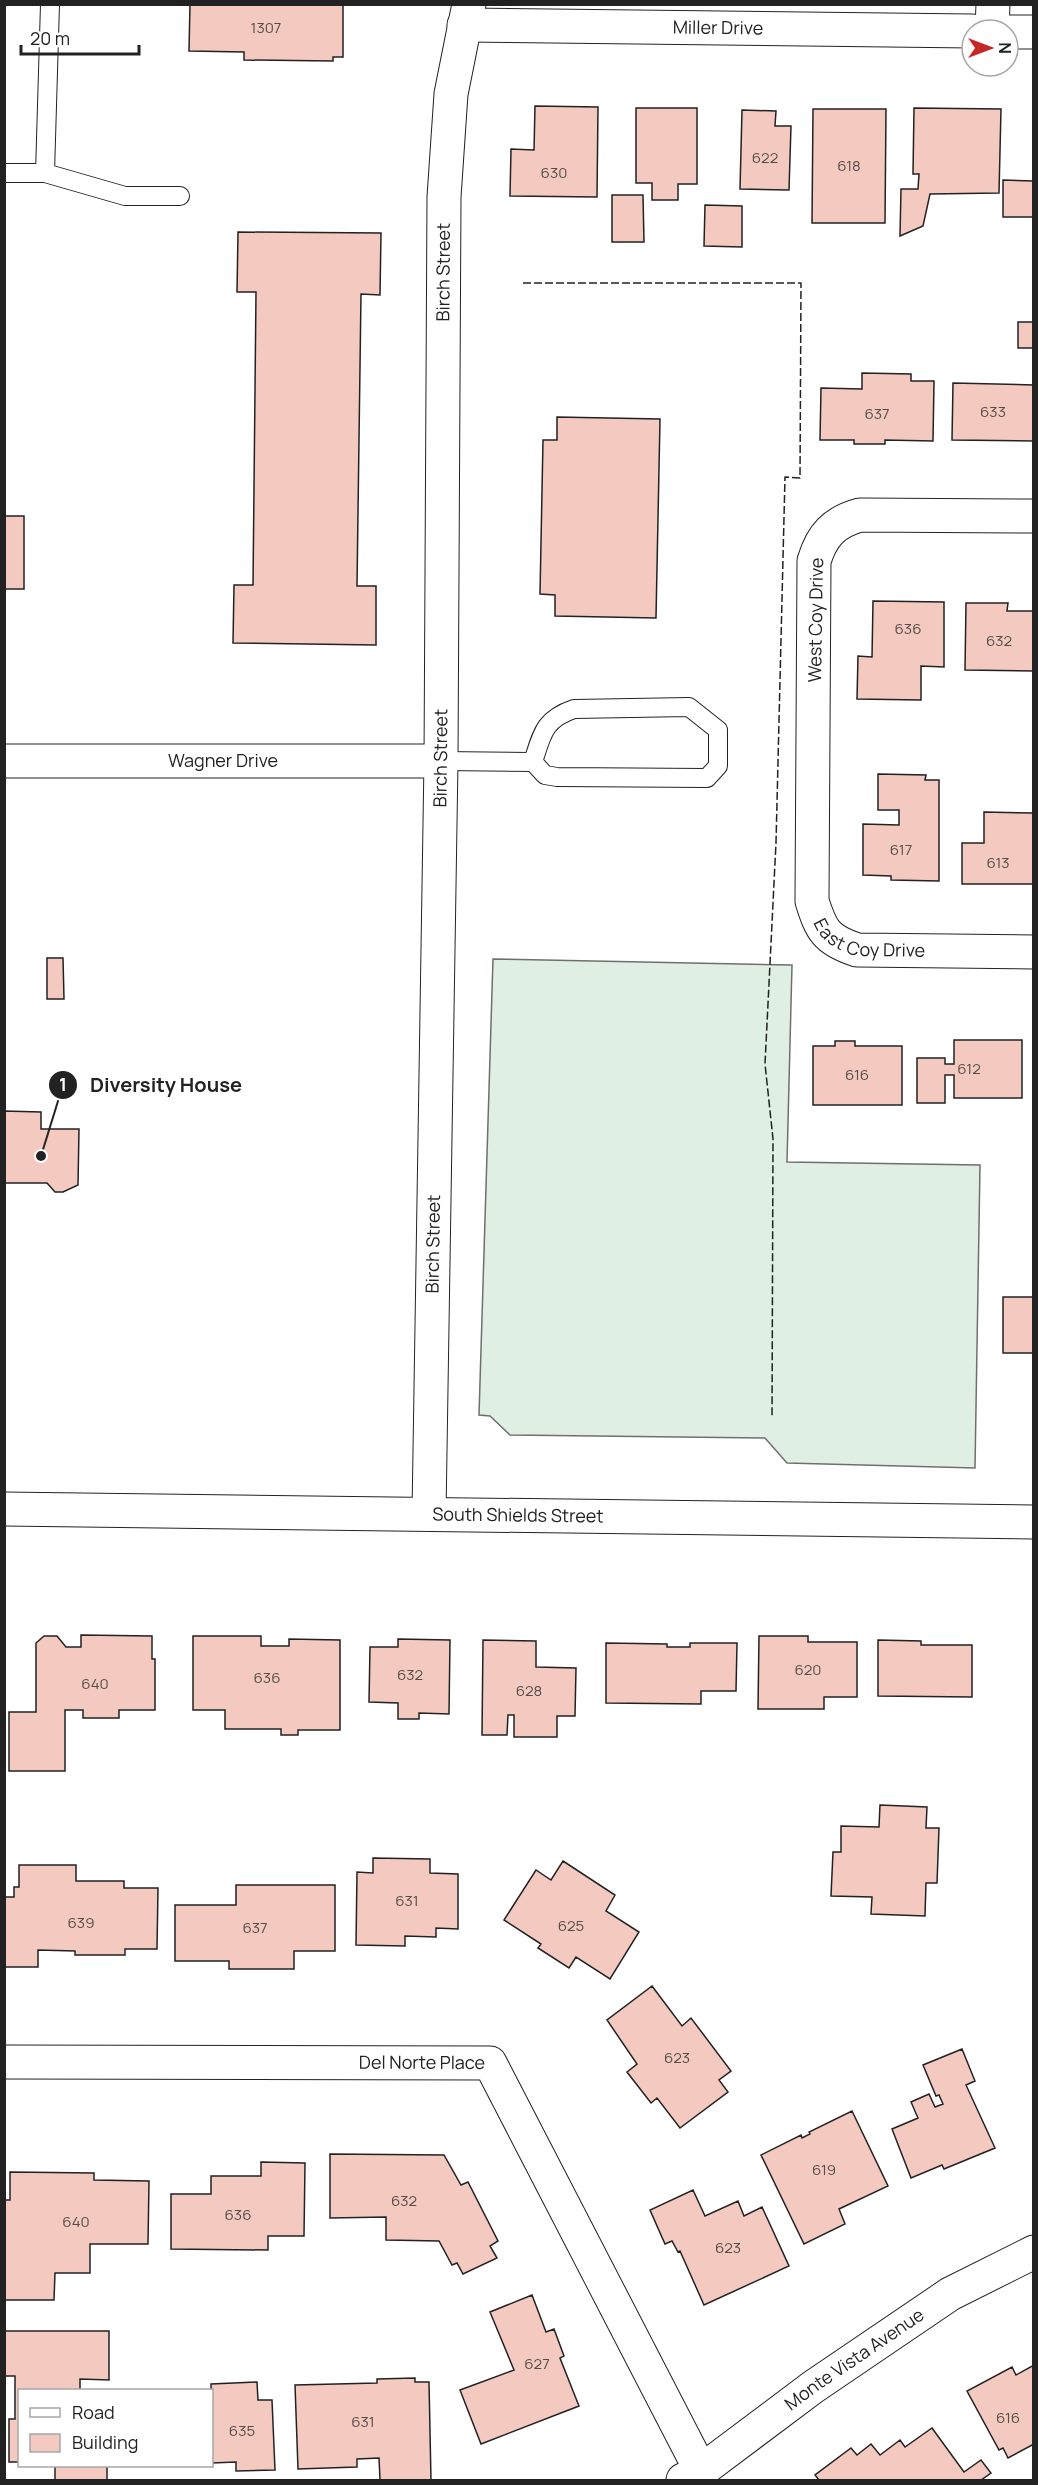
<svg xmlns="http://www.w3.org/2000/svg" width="1038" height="2485" viewBox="0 0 1038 2485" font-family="Manrope,sans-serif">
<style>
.grass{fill:#e0efe3;stroke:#6f6f6f;stroke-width:1.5}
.building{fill:#f3c9c0;stroke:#222;stroke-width:1.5}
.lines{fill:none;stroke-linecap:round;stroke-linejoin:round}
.lane-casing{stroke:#222;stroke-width:20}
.street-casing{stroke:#222;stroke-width:35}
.primary-casing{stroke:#222;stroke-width:35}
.lane{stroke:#fff;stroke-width:18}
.street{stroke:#fff;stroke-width:33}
.primary{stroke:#fff;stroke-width:33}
.fence{stroke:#222;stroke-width:1.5;stroke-dasharray:8 3;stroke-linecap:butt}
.labels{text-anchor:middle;stroke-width:4.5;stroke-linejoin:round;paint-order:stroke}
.number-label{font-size:15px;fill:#564c4a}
.street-label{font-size:18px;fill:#222;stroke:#fff}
.leader{fill:none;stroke:#222;stroke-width:2}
.callout-dot{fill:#222;stroke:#fff;stroke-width:2}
.mark-label{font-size:18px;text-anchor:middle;font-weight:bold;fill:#fff}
.callout-label{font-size:20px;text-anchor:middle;font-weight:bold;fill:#222;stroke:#fff;stroke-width:4.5;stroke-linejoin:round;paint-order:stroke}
</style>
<rect width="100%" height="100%" fill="#fff"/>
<path class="grass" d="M493,959l299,6 -5,197 193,3 -5,303 -188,-5 -22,-25 -255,-3 -20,-19 -11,-1z"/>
<path class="building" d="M190,4h153v53h-10v4l-89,-1v-8l-55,-1z
M535,106l63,1 -1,90 -87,-1 1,-47 23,1z
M636,108h61v76h-19v16h-26v-17h-16z
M914,108l87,1 -2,84 -69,1 -7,32 -23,10 1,-47h17l1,-15h-6z
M813,109h73l-1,114h-73z
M742,110l34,1 -1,15h16l-2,64 -49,-1z
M1003,180l31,1v36h-31z
M612,195h31l1,47h-32z
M705,205l37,1v41l-38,-1z
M238,232l143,1 -1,62 -19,-1 -4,292h19v59l-143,-2 1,-58h19l3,-293h-19z
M1018,322h16v26h-16z
M862,373l49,1v7h23l-1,60 -48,-1v4h-31v-4h-34l1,-52 41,1z
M953,383l81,2v56l-82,-1z
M557,417l103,2 -4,199 -101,-2v-21l-15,-1 3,-154h14z
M4,516h20v73h-20z
M873,601l71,1v65l-23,-1v34l-64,-1 1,-43 14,1z
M966,603h42l-1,8h27v60l-69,-1z
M878,774l48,1 -1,5h14v101l-48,-1v-4l-28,-1v-51l36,1v-15h-21z
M984,812l50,1v71h-72v-41h22z
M47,958h16l1,41h-17z
M954,1040h68v58h-68v-23h-9v28h-28v-45h28v6h9z
M835,1041h20v5h47v59h-89v-59h22z
M4,1111l37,1v17h38l-1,56 -15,7h-8l-8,-9h-43z
M1003,1297h31v56h-31z
M81,1635l71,1v23h3v51h-36v8h-36v-8h-18v61h-56v-59h27v-69l8,-7h13l9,11h15z
M193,1636h68v10h28v-7l51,1v90h-42v5h-17v-6h-56v-19h-32z
M759,1636h49v6h49v55h-33v12h-66z
M398,1639l52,1 -1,74 -30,-1v6h-21v-16l-29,-1 1,-55h28z
M483,1640l53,1v26l40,1 -1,48h-18v21h-43v-22h-6l-1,20h-25z
M878,1640l43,1v4h51v52l-94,-1z
M606,1643l61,1v3h23v-4h47l-1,48h-35v13l-95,-1z
M880,1805l47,2 -1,21h13l-2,55h-11l-1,33 -54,-2 1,-17 -41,-1 2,-44h8v-26l38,1z
M373,1858l57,1v14l28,1v55l-22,-1v9l-31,-1v10l-49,-1 1,-73 16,1z
M563,1861l52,34 -9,16 33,21 -29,47 -34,-22 -7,11 -31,-20 3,-4 -37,-24 32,-50 15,10z
M19,1865h57v16h48v7h34l-1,61h-32v6h-50v-4l-37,-1v17h-34v-70h10v-10h5z
M236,1885h99v66h-41v18h-65v-8h-54v-56h61z
M652,1986l30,40 9,-8 40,53 -12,9 9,12 -48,36 -23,-30 -6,5 -24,-31 10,-8 -30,-44z
M962,2049l13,32 -9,4 29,63 -51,21 -2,-4 -31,13 -19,-49 26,-11 -7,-16 18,-8 6,13 8,-3 -4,-9 -3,1 -13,-31z
M852,2111l36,75 -49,23 6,15 -41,20 -43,-89 40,-20 1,3 8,-4 -1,-2z
M330,2154l114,1 17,30 7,-3 30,59 -8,5 7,12 -34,16 -6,-11 -5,2 -13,-24 -53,-1v-23l-56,1z
M261,2162l44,1 -1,73h-36v14l-97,-1v-55h40v-18h50z
M10,2172l84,1v7l55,1 -1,63h-58v29h-35l-1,27h-50v-100h6z
M693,2190l12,26 33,-15 6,15 18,-9 27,59 -85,39 -24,-54 -2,1 -6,-11 -7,3 -15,-34z
M532,2295l14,37 8,-3 10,27 -4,2 19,48 -98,38 -21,-54 54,-20 -24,-58z
M4,2331h105v49l-29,-1v11h-60v72h-11v-43h6v-43h-11z
M1034,2365v79l-26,14 -5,-10 -4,2 -32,-59 45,-24 4,8z
M415,2378v4h14l2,98h-51l-1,-22 -22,1v8l-59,2 -3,-84 82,-2v-4z
M257,2382l1,18h14l3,70 -39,1v-9l-24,1 -1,-79z
M932,2428l32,44 17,-12 10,13 -10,7h-162l-4,-5 36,-27 6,7 14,-11 9,11 20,-15 5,7z
M55,2466h52v14h-52z"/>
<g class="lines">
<defs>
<path id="lane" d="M50,4l-5,169 80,23h55
M4,173h41
M441,761l92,1 12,13 12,2 150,1 11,-12v-36l-29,-23 -115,2c-30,10 -32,25 -41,53"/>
<g id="street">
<path id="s1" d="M464,25l508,6"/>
<path d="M992,30l1,-26"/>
<path d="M1008,32h26"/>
<path id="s2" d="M1034,516l-174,-1c-26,7 -38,20 -46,46l-2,340c9,29 14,39 45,49l177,2"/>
<path id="s3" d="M4,761h437"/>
<path id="s4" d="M429,1514l12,-753 3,-564 7,-103 18,-90"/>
<path id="s5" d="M4,2062l486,1 211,408"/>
<path id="s6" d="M683,2480l18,-9 112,-84 137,-93 84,-42"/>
</g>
<g id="primary">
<path id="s7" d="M4,1509l1030,13"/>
</g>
</defs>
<use href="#lane" class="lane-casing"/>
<use href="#street" class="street-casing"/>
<use href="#primary" class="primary-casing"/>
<use href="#lane" class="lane"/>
<use href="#street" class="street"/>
<use href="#primary" class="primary"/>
<path class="fence" d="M523,283h278l-1,195 -15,-1 -9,366 -11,221 8,75 -1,278"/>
</g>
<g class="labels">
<g class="number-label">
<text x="266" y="33">1307</text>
<text x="765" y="163">622</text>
<text x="849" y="171">618</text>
<text x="554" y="178">630</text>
<text x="993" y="417">633</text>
<text x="877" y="419">637</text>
<text x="908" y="634">636</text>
<text x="999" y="646">632</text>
<text x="901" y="855">617</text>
<text x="998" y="868">613</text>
<text x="969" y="1074">612</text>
<text x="857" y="1080">616</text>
<text x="808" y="1675">620</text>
<text x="410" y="1680">632</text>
<text x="267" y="1683">636</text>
<text x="95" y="1689">640</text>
<text x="529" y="1696">628</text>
<text x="407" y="1906">631</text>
<text x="81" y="1928">639</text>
<text x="571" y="1931">625</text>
<text x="255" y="1933">637</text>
<text x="677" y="2063">623</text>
<text x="824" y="2175">619</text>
<text x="404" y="2206">632</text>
<text x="238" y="2220">636</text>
<text x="76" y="2227">640</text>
<text x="728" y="2253">623</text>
<text x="537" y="2369">627</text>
<text x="1008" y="2423">616</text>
<text x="363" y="2427">631</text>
<text x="242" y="2436">635</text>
</g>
<g class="street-label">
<text dy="6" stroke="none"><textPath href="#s1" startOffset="254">Miller Drive</textPath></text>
<text dy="6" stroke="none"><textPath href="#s4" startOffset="1242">Birch Street</textPath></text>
<text transform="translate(816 620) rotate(-89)" y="6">West Coy Drive</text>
<text dy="6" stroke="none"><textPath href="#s4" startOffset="756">Birch Street</textPath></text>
<text dy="6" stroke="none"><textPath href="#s3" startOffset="219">Wagner Drive</textPath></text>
<text dy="6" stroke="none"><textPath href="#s2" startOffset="662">East Coy Drive</textPath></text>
<text dy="6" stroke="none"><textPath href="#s4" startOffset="270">Birch Street</textPath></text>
<text dy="6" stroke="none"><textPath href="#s7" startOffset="514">South Shields Street</textPath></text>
<text dy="6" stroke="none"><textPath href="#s5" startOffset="418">Del Norte Place</textPath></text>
<text dy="6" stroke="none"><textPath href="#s6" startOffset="210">Monte Vista Avenue</textPath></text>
</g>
</g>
<path class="leader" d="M41 1156L63 1085"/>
<g class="callout-dot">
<circle cx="41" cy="1156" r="6"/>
<circle cx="63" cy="1085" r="15"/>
</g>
<g class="mark-label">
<text x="63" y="1091">1</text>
</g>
<g class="callout-label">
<text x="166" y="1092">Diversity House</text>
</g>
<rect width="1038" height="2485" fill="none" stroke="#222222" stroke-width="12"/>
<rect x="18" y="2389" width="195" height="78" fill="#ffffff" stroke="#a7a7a7" stroke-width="1.5"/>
<rect x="30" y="2408" width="30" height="9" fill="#ffffff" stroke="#a7a7a7" stroke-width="1.5"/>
<text x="72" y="2419" font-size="18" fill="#222222">Road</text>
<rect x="30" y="2434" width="30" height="18" fill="#f3c9c0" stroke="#a7a7a7" stroke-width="1.5"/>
<text x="72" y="2449" font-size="18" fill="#222222">Building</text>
<g transform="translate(990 48) rotate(90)"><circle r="28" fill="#ffffff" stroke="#a7a7a7" stroke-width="1.5"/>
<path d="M0-4.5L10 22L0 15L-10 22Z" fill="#c62828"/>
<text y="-9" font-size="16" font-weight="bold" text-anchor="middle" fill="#222222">N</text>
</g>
<path d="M21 45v9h118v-9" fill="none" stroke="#222222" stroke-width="3"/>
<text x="30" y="45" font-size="18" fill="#222222" stroke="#ffffff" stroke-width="4.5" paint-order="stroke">20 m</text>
</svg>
